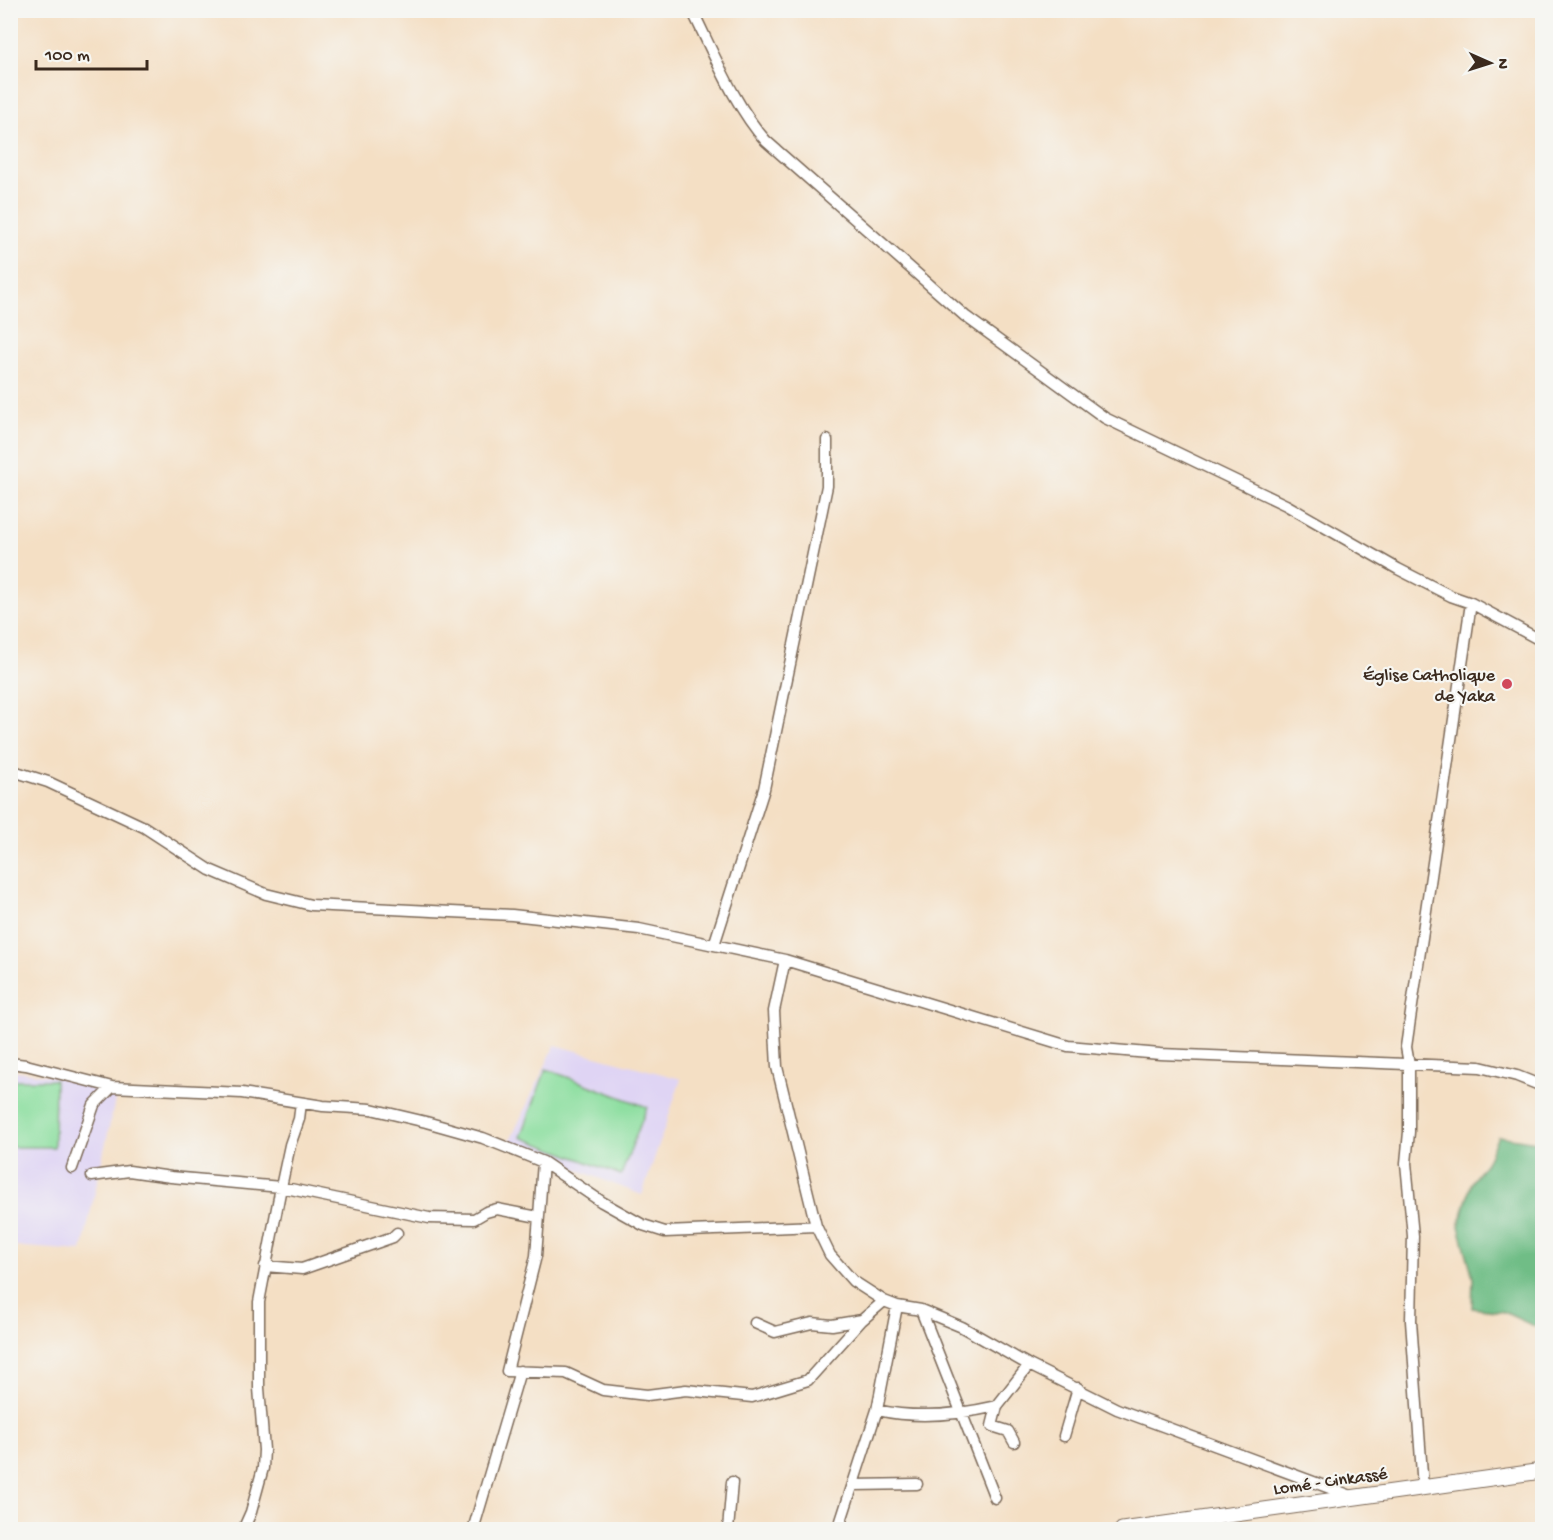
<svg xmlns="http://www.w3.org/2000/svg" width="1553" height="1540" viewBox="0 0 1553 1540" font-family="'Gochi Hand',sans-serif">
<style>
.built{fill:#dfd4f4}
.green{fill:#8bde9f;stroke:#63845e;stroke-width:1.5}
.forest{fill:#70bd86;stroke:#567452;stroke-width:1.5}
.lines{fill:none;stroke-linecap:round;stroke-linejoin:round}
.minor-casing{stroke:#7c6958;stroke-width:13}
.highway-casing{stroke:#7c6958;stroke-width:17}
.minor{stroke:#fff;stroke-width:10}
.highway{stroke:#fff;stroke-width:15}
.poi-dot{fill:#d1495b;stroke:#f6f6f2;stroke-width:2}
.labels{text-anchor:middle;stroke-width:4.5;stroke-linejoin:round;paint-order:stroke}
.poi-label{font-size:18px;fill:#3b2a1e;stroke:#f6f6f2;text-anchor:end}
.street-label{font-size:18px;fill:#3b2a1e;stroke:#f6f6f2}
</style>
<rect width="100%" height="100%" fill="#f6f6f2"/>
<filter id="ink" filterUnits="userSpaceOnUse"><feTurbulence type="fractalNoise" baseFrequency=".0167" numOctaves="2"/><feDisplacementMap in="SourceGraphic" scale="12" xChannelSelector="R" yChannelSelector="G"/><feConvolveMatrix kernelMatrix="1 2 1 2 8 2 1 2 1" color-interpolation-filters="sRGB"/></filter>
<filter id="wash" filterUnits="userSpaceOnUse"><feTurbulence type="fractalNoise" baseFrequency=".008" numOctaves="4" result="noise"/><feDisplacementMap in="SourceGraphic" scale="24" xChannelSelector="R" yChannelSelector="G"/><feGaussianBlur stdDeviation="1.35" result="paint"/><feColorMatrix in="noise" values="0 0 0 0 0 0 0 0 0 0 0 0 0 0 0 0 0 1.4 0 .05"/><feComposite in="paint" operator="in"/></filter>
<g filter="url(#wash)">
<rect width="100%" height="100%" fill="#f4dfc4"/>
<path class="built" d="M555,1045l126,34 -39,116 -133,-52z
M10,1070l47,7 59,19 -34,155 -71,-5z"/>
<path class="green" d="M546,1069l101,38 -26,68 -100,-38z
M11,1080h44l-1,67h-43z"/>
<path class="forest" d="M1498,1136l44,7v185l-6,-1 -32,-15 -32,-4 1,-31 -14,-51 13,-45 14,-18z"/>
</g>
<g filter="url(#ink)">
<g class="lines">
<defs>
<path id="minor" d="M692,10c21,42 43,97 74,131l199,175 140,102 181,87 112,64 53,27 20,7 71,38
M10,770l38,12 96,45 66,43 56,24 45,11 201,10 127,14 146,31 283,86 92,8 320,13 37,9 25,10
M714,945l50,-156 63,-303v-46
M785,960l-11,51 3,56 39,159
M10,1063l16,2 86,22 130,6 81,13 48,3 55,13 57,16 60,24 59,40 41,23 22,7 151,-6 14,29 23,26 31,20 13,5 24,4 41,17 67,38 88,44 237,88
M543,1162l-7,94 -29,115 59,2 37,17 44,5 39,-5 66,7 56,-17 54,-60
M72,1168l22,-63 18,-18
M92,1176l37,-5 42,6 110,10 148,31 45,1 12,-7 11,-3 41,8
M265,1266l37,3 91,-32 4,-4
M921,1310l74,188
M755,1323l20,9 37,-9 20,2 30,-5 22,-19
M877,1410c39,9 81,5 120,-4
M1064,1436l14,-48
M1014,1442l-6,-11 -16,-5 5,-20 32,-41
M853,1485l64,-1
M1423,1488l-12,-167 2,-85 -7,-73 3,-31v-68l-3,-17 65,-444
M243,1530l8,-18 12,-44 1,-18 -5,-62v-86l22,-115 9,-42 9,-26 2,-16
M473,1530l47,-159
M728,1530l4,-48
M838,1530l39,-120 20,-104"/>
<path id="highway" d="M1122,1530l420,-59"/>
</defs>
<use href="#minor" class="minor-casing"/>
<use href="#highway" class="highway-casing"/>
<use href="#minor" class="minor"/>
<use href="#highway" class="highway"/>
</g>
</g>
<circle class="poi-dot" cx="1507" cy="684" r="6"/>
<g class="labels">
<g class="poi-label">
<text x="1495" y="680">Église Catholique<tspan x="1495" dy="21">de Yaka</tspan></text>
</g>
<g class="street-label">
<text transform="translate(1330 1480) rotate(-8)" y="6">Lomé - Cinkassé</text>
</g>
</g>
<rect width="1553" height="1540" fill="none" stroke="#f6f6f2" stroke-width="36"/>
<g transform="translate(1490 63) rotate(93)" stroke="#f6f6f2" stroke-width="4.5" paint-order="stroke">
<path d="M0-4.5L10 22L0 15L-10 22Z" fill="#3b2a1e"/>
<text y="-9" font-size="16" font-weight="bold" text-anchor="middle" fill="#3b2a1e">N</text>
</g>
<path d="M36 60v9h111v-9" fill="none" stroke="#3b2a1e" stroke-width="3"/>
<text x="45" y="60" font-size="18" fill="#3b2a1e" stroke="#f6f6f2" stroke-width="4.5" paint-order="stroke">100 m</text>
</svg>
